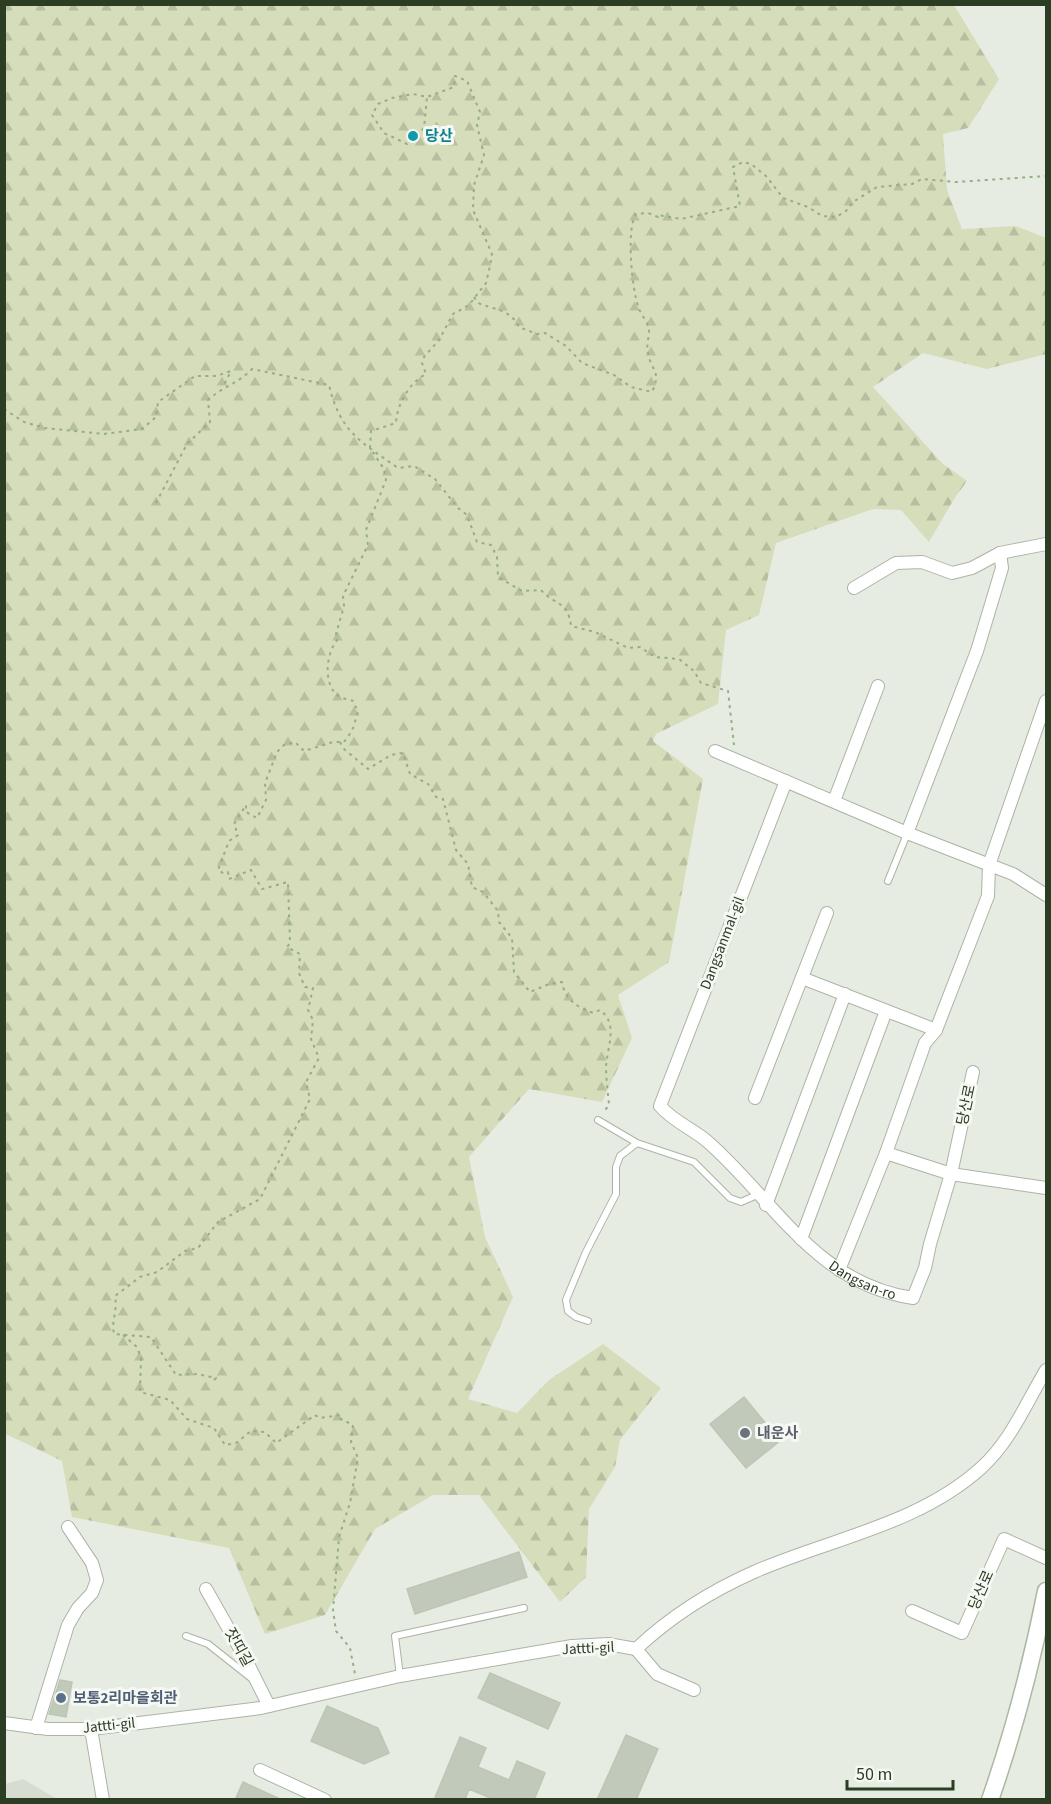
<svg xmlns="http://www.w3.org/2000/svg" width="1051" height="1804" viewBox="0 0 1051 1804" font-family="'Source Sans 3','Noto Sans KR',sans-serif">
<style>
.built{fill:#d6dcd0}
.forest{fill:url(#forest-firs)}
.building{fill:#c1caba;stroke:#bdc6b5;stroke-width:1.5}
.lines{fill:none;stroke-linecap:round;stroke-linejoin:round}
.lane-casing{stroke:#abb4a5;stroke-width:8}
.street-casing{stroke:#abb4a5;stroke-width:14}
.secondary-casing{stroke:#aab8a1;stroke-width:19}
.path{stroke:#93af83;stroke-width:2;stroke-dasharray:3 4.5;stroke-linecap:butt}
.lane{stroke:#fff;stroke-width:6}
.street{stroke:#fff;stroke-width:12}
.secondary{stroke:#fff;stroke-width:16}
.culture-dot{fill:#0f9aa8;stroke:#f6f9f3;stroke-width:2}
.worship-dot{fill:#6b7280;stroke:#f6f9f3;stroke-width:2}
.service-dot{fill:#5c6f8a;stroke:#f6f9f3;stroke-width:2}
.labels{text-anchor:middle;stroke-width:6;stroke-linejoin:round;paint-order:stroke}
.culture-label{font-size:15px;font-weight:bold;fill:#0d838f;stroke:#f6f9f3;text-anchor:start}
.street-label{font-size:15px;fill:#2b3d22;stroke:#f6f9f3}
.worship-label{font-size:15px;font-weight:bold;fill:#5b616d;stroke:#f6f9f3;text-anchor:start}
.service-label{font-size:15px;font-weight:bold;fill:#4e5e75;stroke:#f6f9f3;text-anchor:start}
</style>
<defs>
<pattern id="forest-firs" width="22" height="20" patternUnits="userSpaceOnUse" patternTransform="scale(1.5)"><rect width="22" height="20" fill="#d6ddbb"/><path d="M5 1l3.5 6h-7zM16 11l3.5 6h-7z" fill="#b8bfa0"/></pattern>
</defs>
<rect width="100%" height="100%" fill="#e7ece2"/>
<path class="built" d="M23,1779l34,20h-52v-15z"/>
<path class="forest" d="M5,4l949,1 45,74 -31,49 -25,6 4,56 15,39 54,-3 30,12v116l-59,15 -64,-16 -50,34 70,77 24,17 -13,18 -25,43 -28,-32 -28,-1 -97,34 -17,72 -33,15 -8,74 -62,30 -3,7 50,38 -34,183 -51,33 14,43 -30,64 -73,-13 -60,68 16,80 28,60 -45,102 49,14 32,-33 54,-36 58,44 -41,52 -5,27 -26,42 -3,68 -26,25 -81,-107h-46l-58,34 -50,86 -60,19 -36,-86 -157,-31 -10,-56 -54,-26 -3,1z"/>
<path class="building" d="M744,1397l36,44 -34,27 -36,-44z
M519,1552l8,25 -112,37 -8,-25z
M490,1673l70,30 -12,26 -70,-31z
M60,1680l12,2 -6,35 -17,-3z
M327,1706l51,22 11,25 -25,11 -53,-23z
M626,1735l32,14 -22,51h-39z
M460,1737l26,11 -8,19 31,13 8,-19 28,12 -11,27h-39l-26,-11 -4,11h-31z
M243,1782l39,18h-47z"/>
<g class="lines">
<defs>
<path id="lane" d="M888,881l19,-47
M598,1120l39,23
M588,1321l-12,-4 -8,-6 -2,-11 20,-48 30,-58v-27l4,-11 17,-13 57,19 36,36 11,4 16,-7
M186,1636l22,8 43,34
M400,1676l-5,-40 129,-28"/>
<g id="street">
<path d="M854,588l42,-25 26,-1 30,11 20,-5 28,-15 46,-9"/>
<path d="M715,751l192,82 106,41 33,21"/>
<path id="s1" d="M786,781l-126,325c14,16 33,23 48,36 66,58 108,142 205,156l12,-30 5,-24 21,-70 22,-102"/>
<path d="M834,801l44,-115"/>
<path d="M907,833l70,-182 25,-83 -2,-15"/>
<path d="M802,978l134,52"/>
<path d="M755,1098l72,-185"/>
<path d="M886,1153l65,21 95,14"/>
<path d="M766,1205l79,-211"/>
<path d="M801,1239l85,-228"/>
<path d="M839,1270l47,-117 39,-110 11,-13 52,-134 1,-31 57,-164"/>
<path d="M206,1589l38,67 25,50"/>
<path d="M912,1611l50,22 42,-94 42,19"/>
<path d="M636,1649l21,25 37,16"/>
<path d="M4,1723l44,6h43l170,-21 139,-32 172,-30 36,-2 28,5c34,-32 75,-58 118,-77 75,-33 164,-47 227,-104 30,-27 45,-65 65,-98"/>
<path d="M36,1728l32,-103 10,-17 14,-15 5,-13 -5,-17 -24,-36"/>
<path d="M91,1729l12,71"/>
<path d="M260,1770l65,30"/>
</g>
<path id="secondary" d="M990,1800c24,-69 42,-138 56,-209"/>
</defs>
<use href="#lane" class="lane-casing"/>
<use href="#street" class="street-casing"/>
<use href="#secondary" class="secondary-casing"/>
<path class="path" d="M474,297l4,6c17,7 32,6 41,24l18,7 8,-1 21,13 16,17 32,12 17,12 21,5c10,-21 -1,-21 -4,-39 -2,-7 1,-15 1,-23 0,-7 -9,-16 -11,-24 -6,-18 -12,-77 -2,-92l12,-1 10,4v-2l23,4 59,-13 -7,-39 10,-5 8,2 15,12 17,22 25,9 14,9 14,1 10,-6 7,-9 24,-15 35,-3 10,-5 34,3 90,-6
M4,409l20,13 21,6 59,6 38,-5 14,-12 2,-15 37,-26h21l15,-5 -8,16
M156,503l31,-59 23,-22 -2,-22c14,-13 31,-17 44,-31l77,16c11,47 32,57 69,83l16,-2 21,13 23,29 9,7 10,27 14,3 6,12 1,20 24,14 19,-1c14,16 27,10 30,36l24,6 33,16 12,-1 15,10 24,2 15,12 7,12 27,8 6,54
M340,742l4,7 24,20 23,-14 12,-2 7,21 18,10 8,13 7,2 13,51 12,14 4,23 11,5 15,19 1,11 13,16 2,34 16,20 19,-8 13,-2c3,18 15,25 31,31l7,-3c19,14 7,37 6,57 0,12 2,26 3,38l-6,8
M123,1335l14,12 4,11 -1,34 30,8 17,19 27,9 11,17 11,-2 15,-12 14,1 11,11 39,-28 5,3 20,-3 -1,3 14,7 -2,17 7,16 -8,45 -11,34 -6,73 3,21 14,17 5,26
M214,1380l2,-2 -19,-4 -21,1 -25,-38 -37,-3c-3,-13 4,-24 1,-38l25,-19 17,-5 28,-21 13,-3 20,-26 42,-23 50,-100 -4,-17 13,-24 -8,-19 2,-19 -5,-10 5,-22 -8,-1 -6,-14 1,-19 -13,-7 3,-4 -2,-61 -26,7 -11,-19 -22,9 -1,-7 -5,1 -5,-3 11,-29 9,-6 -4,-11 12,-19v7l11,6 9,-18 -1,-17 12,-31 7,-7 11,-3 9,9 29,-9h11l8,-11 6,-19 -5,-11c-6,-2 -14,-3 -18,-8 -12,-14 -8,-42 3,-54l-2,-5 8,-28 -1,-10 25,-51 -2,-15 20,-50 -2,-11 -14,-21 1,-17 25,-8c1,-19 13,-40 30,-49l-4,-11 2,-6 15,-17 14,-26 16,-9 17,-22 4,-17 2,-12 -19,-44 1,-25 10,-30 -7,-30 3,-13 -13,-31 -12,-5 -1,11 -27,10 -14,-3 -21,4 -14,6 -6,11 12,18 23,11 17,-16 3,-31"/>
<use href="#lane" class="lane"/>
<use href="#street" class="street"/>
<use href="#secondary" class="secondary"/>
</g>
<circle class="culture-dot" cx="413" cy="136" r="6"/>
<circle class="worship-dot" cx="745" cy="1433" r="6"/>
<circle class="service-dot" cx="61" cy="1698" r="6"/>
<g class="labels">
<g class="culture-label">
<text x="425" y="141">당산</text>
</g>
<g class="street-label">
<text transform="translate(722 943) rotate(-69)" y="5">Dangsanmal-gil</text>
<text transform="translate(966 1105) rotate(-78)" y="5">당산로</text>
<text dy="5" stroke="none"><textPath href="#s1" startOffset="618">Dangsan-ro</textPath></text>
<text transform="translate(981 1590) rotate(-66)" y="5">당산로</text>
<text transform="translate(239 1647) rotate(61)" y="5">잣띠길</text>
<text transform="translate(588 1648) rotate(-3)" y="5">Jattti-gil</text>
<text transform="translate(109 1725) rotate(-6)" y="5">Jattti-gil</text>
</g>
<g class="worship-label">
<text x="757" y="1438">내운사</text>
</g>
<g class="service-label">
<text x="73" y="1703">보통2리마을회관</text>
</g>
</g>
<rect width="1051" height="1804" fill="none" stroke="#2b3d22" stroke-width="12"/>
<path d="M847 1780v9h106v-9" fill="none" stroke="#2b3d22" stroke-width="3"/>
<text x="856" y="1780" font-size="18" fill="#2b3d22" stroke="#f6f9f3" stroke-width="4.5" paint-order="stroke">50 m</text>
</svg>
